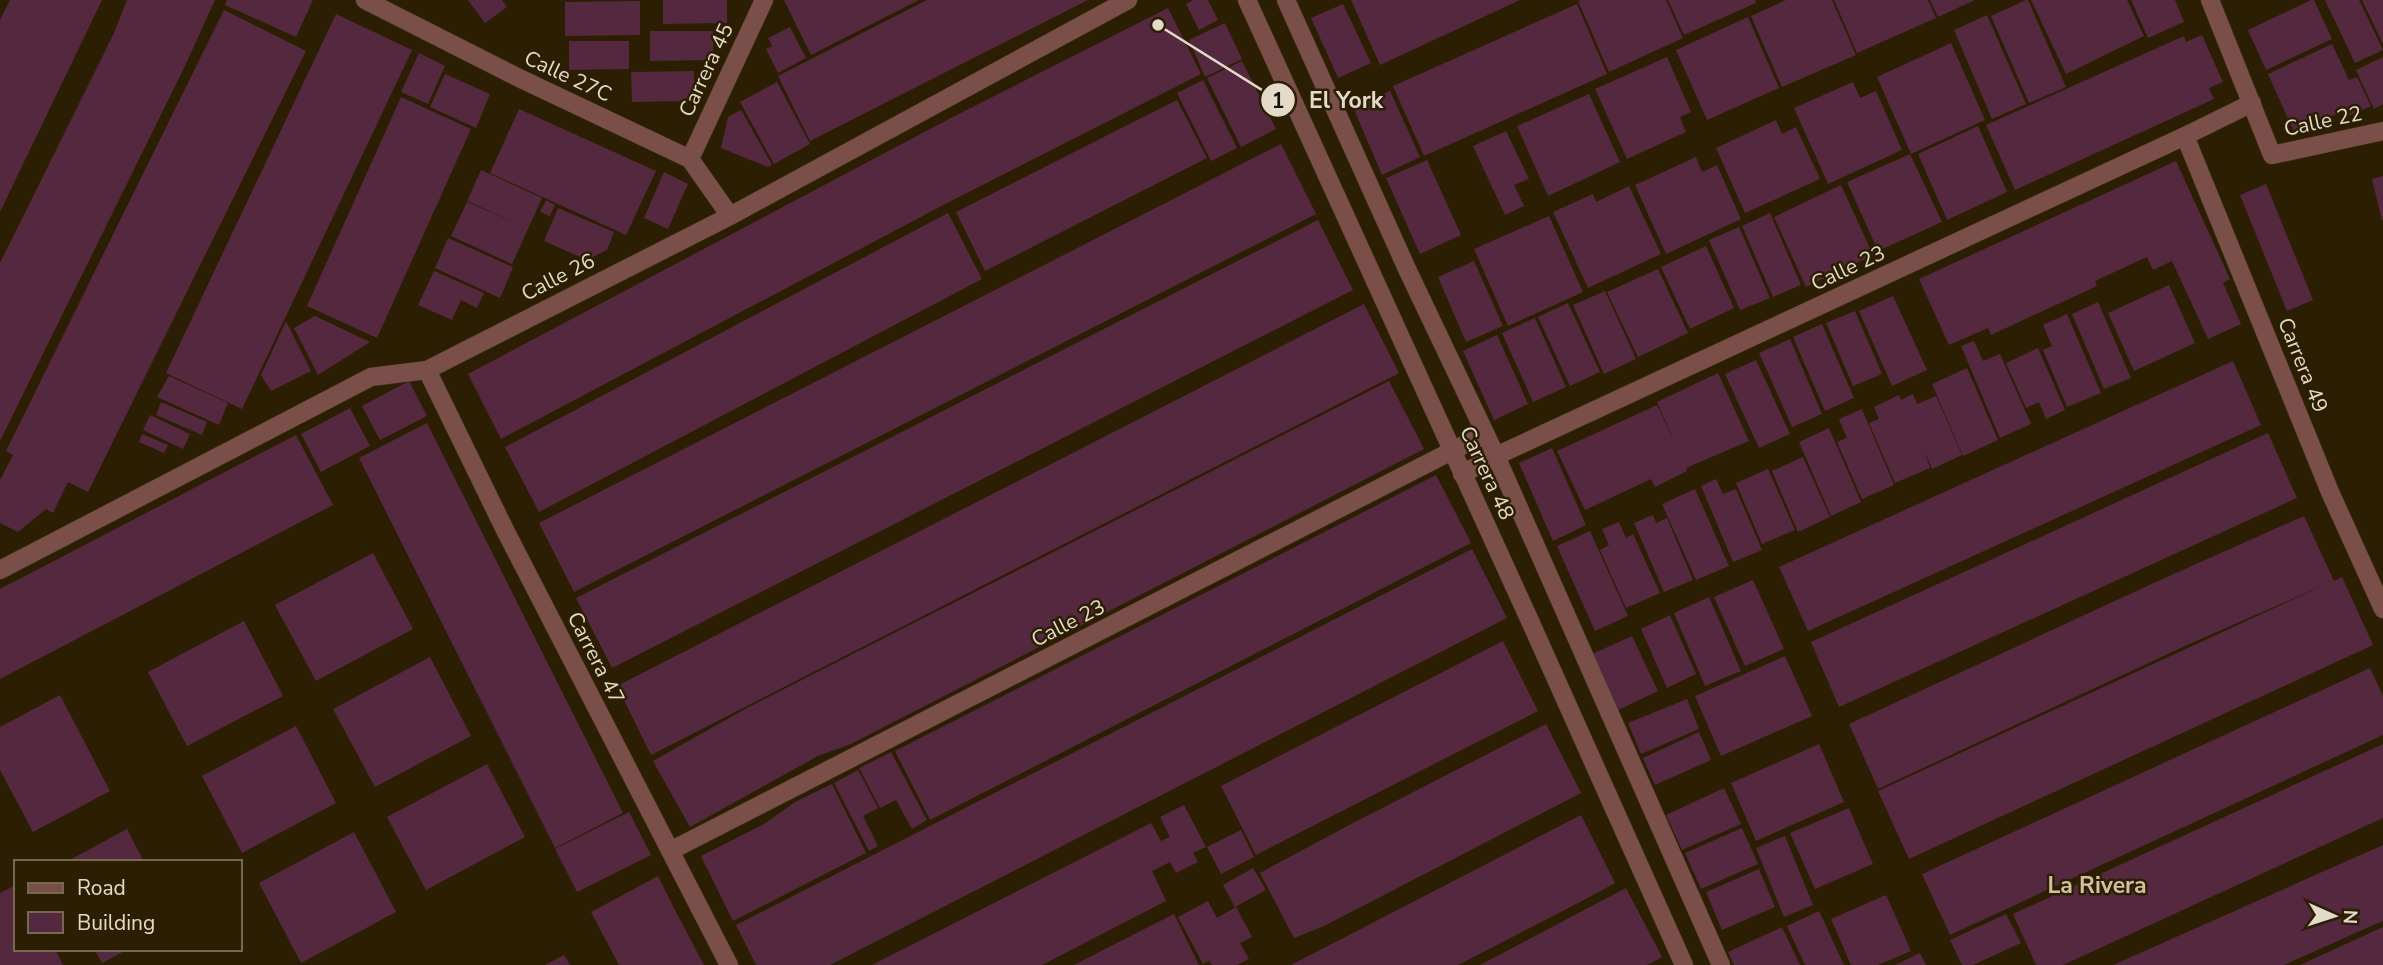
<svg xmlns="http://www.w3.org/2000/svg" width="2383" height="965" viewBox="0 0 2383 965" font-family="'Nunito Sans',sans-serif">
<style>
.building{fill:#542940}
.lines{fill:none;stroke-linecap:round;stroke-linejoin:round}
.minor-casing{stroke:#46381e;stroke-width:19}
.minor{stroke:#7a4f4a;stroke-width:18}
.labels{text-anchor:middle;stroke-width:5;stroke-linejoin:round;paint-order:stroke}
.street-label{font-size:21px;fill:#e3daca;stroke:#2c1e02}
.neighbourhood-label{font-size:23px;font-weight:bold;fill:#d3c0a1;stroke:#2c1e02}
.leader{fill:none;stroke:#e3daca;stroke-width:2.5}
.callout-dot{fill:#e3daca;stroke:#2c1e02;stroke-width:2.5}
.mark-label{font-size:21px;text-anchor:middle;font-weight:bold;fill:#111}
.callout-label{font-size:23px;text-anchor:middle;font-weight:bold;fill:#e3daca;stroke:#2c1e02;stroke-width:5;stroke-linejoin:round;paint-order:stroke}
</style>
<rect width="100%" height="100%" fill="#2c1e02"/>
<path class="building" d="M10,0h92l-102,212v-192z
M127,0h88l-31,68 -184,373v-178l114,-230z
M227,0h86l-17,37 -71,-32z
M468,0h34l5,7 -22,16z
M663,0h64v23l-64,1z
M784,0h135l-108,55z
M927,0h161l-278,141 -32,-65z
M1193,0h15l10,20 -19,10 -13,-26z
M1351,0h169l-140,65z
M1581,0h85l17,38 -74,34 -31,-71z
M1668,0h87l1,3 -72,32z
M1786,0h46l24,55 -74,32 -31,-71z
M1834,0h94l8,18 -79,35z
M1930,0h45l-37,17z
M2026,0h2l38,87 -37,16 -38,-87z
M2031,0h96l17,36 -78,38z
M2131,0h44l9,22 -36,16z
M2311,0h3l18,39 -66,31 -18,-40z
M2325,0h34l24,50 -28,13z
M2362,0h21v44z
M640,1v34l-75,1v-34z
M1343,4l28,59 -33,15 -27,-60z
M1577,4l30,70 -183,82 -31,-70z
M1168,8l33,66 -252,128 -448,237 -33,-65 479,-254z
M224,10l82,41 -218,441 -20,-10 -15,31 -7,-4 -28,23 -18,-9v-43l13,-25 -7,-4z
M336,14l76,36 -170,359 -76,-36z
M1987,15l39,89 -34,15 -38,-89z
M1748,17l31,71 -72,32 -31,-70z
M1225,23l17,36 -37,18 -16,-37z
M790,27l16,31 -28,15 -12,-24 6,-3 -4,-8z
M650,31h63v29l-63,1z
M2202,35l21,47 -14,6 5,11 -199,91 -29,-65 198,-89 2,6z
M569,41h60v28l-60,1z
M1951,43l34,77 -74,34 -34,-77z
M2332,44l17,36 8,-3 14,29 -23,10 -3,-6 -50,24 -27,-60z
M419,53l26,13 -17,38 -27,-12z
M1667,57l24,55 -11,5 6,15 -59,27 -32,-70z
M2383,57v47l-9,5 -18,-39z
M1242,61l34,68 -35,18 -34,-69z
M694,71v30l-62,1 -1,-30z
M445,74l45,20 -14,34 -46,-21z
M1203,80l34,68 -26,13 -34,-68z
M777,82l33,62 -36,20 -34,-62z
M1853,82l7,16 16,-7 26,59 -74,34 -34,-76z
M1390,91l30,66 -38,18 -29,-68z
M1589,94l31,68 -72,34 -31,-70z
M401,97l70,32 -94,209 -70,-32z
M1177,100l30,58 -222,113 -29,-59z
M519,109l137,62 -30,64 -136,-62z
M741,110l31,55 -4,2 -47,-19 7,-31z
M1776,120l6,14 14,-7 24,52 -75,34 -29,-65z
M1978,126l29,66 -60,28 -29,-66z
M1506,131l23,48 -15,6 10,21 -19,9 -32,-69z
M1281,144l35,70 -742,378 -35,-69z
M1910,154l32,68 -64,29 -31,-69z
M1696,157l6,15 15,-7 24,54 -75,35 -31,-69z
M1427,160l34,75 -41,19 -34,-76z
M2176,161l54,118 -7,4 18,41 -33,15 -36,-78 -19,9 -6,-13 -52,24 2,5 -106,49 -3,-7 -39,17 -30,-66z
M481,170l61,28 -30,66 -61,-28 16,-34 58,25 -58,-26z
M664,172l24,12 -20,45 -24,-11z
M2383,176v44h-1l-10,-41z
M2266,184l47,116 -26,11 -47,-116z
M1841,185l32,70 -67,32 -32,-70z
M1629,186l32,68 -73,34 -35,-76 40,-18 3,8z
M546,200l9,5 -5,11 -10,-4z
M558,208l56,24 -7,18 -20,10 -43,-19z
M948,213l34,66 -443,233 -34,-65z
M1770,213l31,72 -28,12 -31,-71z
M1549,216l34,76 -75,34 -34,-77z
M1318,220l35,70 -741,378 -36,-70z
M1739,227l31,71 -30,12 -31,-70z
M448,238l65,29 -13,31 -65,-30z
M1706,246l28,62 -44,21 -29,-62z
M1474,261l29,65 -37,16 -28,-65z
M1658,269l30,64 -50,24 -31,-65z
M434,271l50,22 -7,15 -16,-8 -9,20 -34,-15z
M2169,285l26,58 -61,28 -26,-58z
M1605,291l31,68 -32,15 -31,-69z
M1893,296l34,74 -35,16 -33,-75z
M2098,302l33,76 -27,11 -32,-75z
M1568,303l32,69 -30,14 -32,-69z
M1364,304l35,69 -748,382 -34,-69z
M1855,311l27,63 -29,12 -27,-63z
M2067,314l34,79 -34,14 -24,-57 9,-4 -9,-21z
M315,316l55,26 -52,33 -24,-47z
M1535,318l31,69 -33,15 -31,-69z
M286,321l25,50 -40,20 -10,-16z
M1822,324l32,74 -29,13 -32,-74z
M1497,335l31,69 -34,16 -31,-69z
M1790,339l32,75 -30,13 -33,-74z
M1974,341l9,20 17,-7 31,70 -31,14 -39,-92z
M2038,348l27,62 -19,9 -7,-17 -13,6 -20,-45z
M1756,360l34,74 -31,14 -34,-74z
M2233,361l28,64 -453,206 -29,-64z
M1967,368l31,72 -35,16 -31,-72z
M1718,373l31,68 -63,27 1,3 -32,16 -4,-8 -66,31 -28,-59 100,-46 19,40 -19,-43z
M169,376l59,27 -9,22 -62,-28z
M409,381l18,35 -47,24 -18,-34z
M1389,381l35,68 -573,295 -33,12 -128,71 -37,-66 94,-53z
M1913,394l4,10 19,-8 26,59 -30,14 -8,-19 6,18 -35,15 -26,-60 10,-4 -5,-12 25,-12 2,5z
M161,402l46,20 -5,13 -46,-20z
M350,408l20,38 -49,26 -20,-38z
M1862,409l32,76 -32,14 -25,-57 10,-4 -8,-19z
M150,415l40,19 -7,15 -40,-19z
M427,423l196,390 -68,35 -196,-390z
M1829,428l32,74 -30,14 -32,-74z
M2268,433l29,65 -458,209 -28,-65z
M142,434l26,11 -4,8 -25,-11z
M296,435l37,70 -333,174v-90z
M1552,448l34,77 -33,16 -34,-78z
M1803,457l27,60 -32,15 -26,-61z
M1768,469l27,61 -33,14 -26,-61z
M1436,475l35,68 -541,277 -35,-69z
M1716,479l7,15 13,-5 26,61 -29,12 -32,-76z
M1695,489l34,77 -33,14 -34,-76z
M1653,515l3,8 11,-5 26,62 -29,12 -30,-69z
M2304,516l30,65 8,-4 31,68 -464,214 -31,-68 453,-209 -144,63 -309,144 -29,-65 309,-143z
M1619,522l7,16 7,-4 27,59 -34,15 -26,-58 9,-5 -7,-16z
M1590,531l38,85 -33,15 -38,-85z
M1472,549l35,69 -677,347h-74l-20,-40z
M373,553l40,76 -97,52 -41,-76z
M1753,580l31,69 -39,17 -31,-69z
M1709,597l32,74 -36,15 -31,-73z
M1670,615l26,59 -29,14 -26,-59z
M244,621l39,75 -96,50 -39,-74z
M1632,636l26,55 -42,20 -26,-56z
M1503,641l35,70 -282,144 -35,-69z
M1785,656l27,60 -91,40 -26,-60z
M430,657l41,79 -96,51 -42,-78z
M2370,668l13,28v39l-433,200 -28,-61z
M60,695l50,96 -77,41 -33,-62v-43z
M1687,699l12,30 -58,25 -13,-31z
M1546,724l35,69 -257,133 -30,12 -34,-65 93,-50z
M296,726l40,77 -94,50 -40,-77z
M1699,732l12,28 -56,25 -12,-27z
M1819,744l25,58 -88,39 -25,-58z
M2383,744v74l-320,147h-27l-23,-51z
M891,752l36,68 -15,9 -16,-29 -16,8 -21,-40z
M487,764l38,73 -99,53 -39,-73z
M858,770l20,38 -15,8 15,30 -9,5 -35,-68z
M832,784l34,69 -133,68 -32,-65 63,-32 31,-22z
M1724,788l17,36 -59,26 -16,-35z
M1184,805l22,42 -13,6 5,9 -22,11 -6,-11 -18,9 14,30 -124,64h-170l279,-142 10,18 9,-4 -10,-20z
M1849,808l24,56 -58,25 -25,-56z
M629,812l22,43 -74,37 -22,-43z
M1581,815l34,68 -33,18 -124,64h-167z
M1742,828l16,36 -57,25 -16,-36z
M127,829l17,33h-78z
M1241,830l13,27 -33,17 -14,-27z
M354,832l42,80 -95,51 -42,-80z
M1785,836l28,69 -29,12 -28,-69z
M2383,845v76l-5,2 -94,42h-171z
M1253,868l13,22 -31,17 -12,-22z
M1759,869l16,38 -53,23 -16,-38z
M658,876l17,34 29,55h-85l-28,-53z
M16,885v64h39l8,16h-63v-72z
M1626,888l36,69 -15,8h-167z
M1886,895l25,56 -33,14h-27l-20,-46z
M1208,901l9,17 19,-11 16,30 -12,6 9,16 -12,6h-25l-3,-4 -6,3 -25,-47z
M1819,911l25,54h-39l-18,-39z
M1174,914l25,51h-125l31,-16z
M2006,914l15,29 -48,22h-11l-12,-25z
M1782,927l18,38h-66l-6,-13z
M2383,927v38h-83l50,-23z
M94,949h34l-26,14z
M1920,953l6,12h-31z
M564,955l6,10h-25z"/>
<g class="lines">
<defs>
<path id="minor" d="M365,0l152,77 173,82 40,57
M1247,0l283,621 154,344
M1286,0l121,269 89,187 225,509
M2210,0l62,155 111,-24
M2185,136l145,356 53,117
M690,159l74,-159
M427,370l78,160 224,435
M1462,474l34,-18 689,-320 67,-33
M0,570l371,-193 56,-7 303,-154 398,-216
M670,851l815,-417"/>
</defs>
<use href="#minor" class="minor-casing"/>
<use href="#minor" class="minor"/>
</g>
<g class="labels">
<g class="street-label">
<text transform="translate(706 70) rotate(-65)" y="7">Carrera 45</text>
<text transform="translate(568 76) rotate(25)" y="7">Calle 27C</text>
<text transform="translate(2323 121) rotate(-12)" y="7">Calle 22</text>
<text transform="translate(1848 268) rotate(-25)" y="7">Calle 23</text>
<text transform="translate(558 277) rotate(-27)" y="7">Calle 26</text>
<text transform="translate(2303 365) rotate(68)" y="7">Carrera 49</text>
<text transform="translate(1487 473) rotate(65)" y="7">Carrera 48</text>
<text transform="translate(1068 623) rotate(-27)" y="7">Calle 23</text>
<text transform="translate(596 658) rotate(63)" y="7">Carrera 47</text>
</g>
<g class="neighbourhood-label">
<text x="2097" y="893">La Rivera</text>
</g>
</g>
<path class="leader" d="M1158 25L1278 100"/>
<g class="callout-dot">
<circle cx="1158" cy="25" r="7"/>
<circle cx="1278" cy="100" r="18"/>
</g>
<g class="mark-label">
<text x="1278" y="108">1</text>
</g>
<g class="callout-label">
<text x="1346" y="108">El York</text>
</g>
<rect x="14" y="860" width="228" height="91" fill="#2c1e02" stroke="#756952" stroke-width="2"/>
<rect x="28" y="883" width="35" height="10" fill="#7a4f4a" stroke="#756952" stroke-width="2"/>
<text x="77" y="895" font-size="21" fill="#e3daca">Road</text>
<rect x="28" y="912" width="35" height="21" fill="#542940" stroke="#756952" stroke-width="2"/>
<text x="77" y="930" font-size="21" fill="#e3daca">Building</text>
<g transform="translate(2334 916) rotate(93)" stroke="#2c1e02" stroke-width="5" paint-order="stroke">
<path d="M0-5L12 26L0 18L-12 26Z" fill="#e3daca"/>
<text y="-10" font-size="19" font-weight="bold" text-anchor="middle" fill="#e3daca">N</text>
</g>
</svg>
